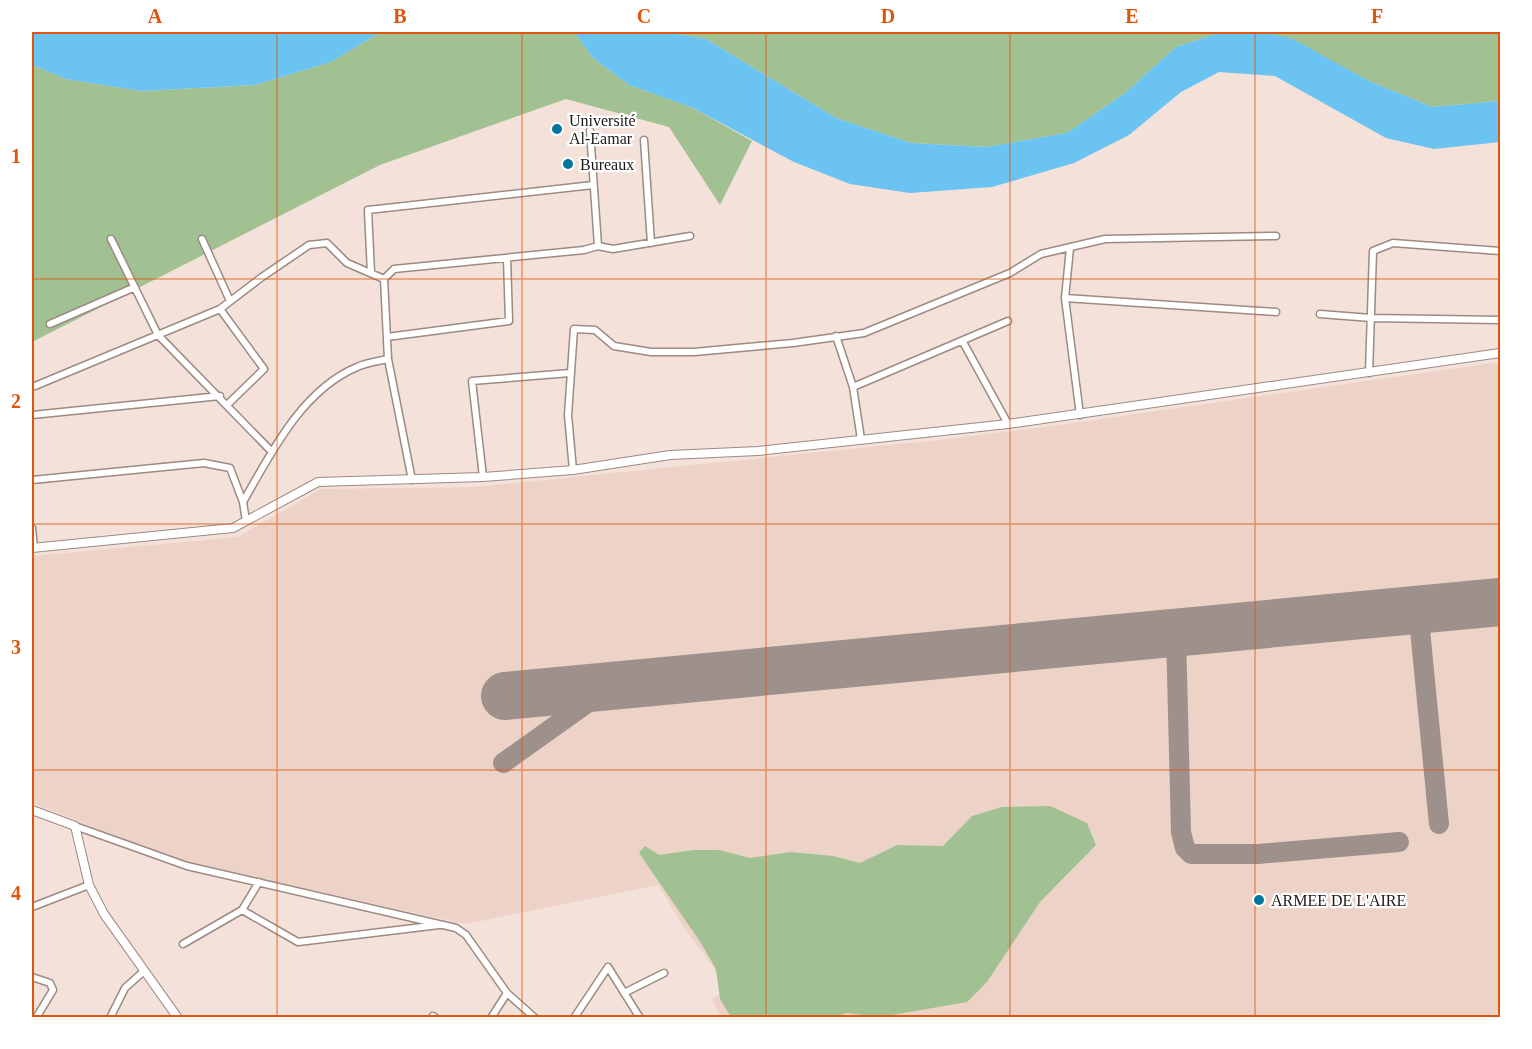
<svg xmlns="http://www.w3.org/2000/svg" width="1532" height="1049" viewBox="0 0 1532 1049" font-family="Georgia,serif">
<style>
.built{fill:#edd2c7}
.green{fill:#a2c193}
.water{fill:#6ac3f0}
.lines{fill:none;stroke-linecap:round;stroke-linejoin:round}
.taxiway{stroke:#9e908a;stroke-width:20}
.runway{stroke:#9e908a;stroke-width:48}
.minor-casing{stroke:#9c8a83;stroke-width:9}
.tertiary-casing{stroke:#9c8a83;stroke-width:10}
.minor{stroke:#fff;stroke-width:6}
.tertiary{stroke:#fff;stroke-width:8}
.grid{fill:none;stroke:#de560c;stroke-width:1.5;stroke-opacity:0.55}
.poi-dot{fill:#00769f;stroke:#fff;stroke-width:2}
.labels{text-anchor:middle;stroke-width:4.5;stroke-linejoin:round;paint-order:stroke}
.poi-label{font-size:16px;fill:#1e1815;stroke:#fff;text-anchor:start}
.neatline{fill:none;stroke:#de560c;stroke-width:2}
.grid-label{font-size:20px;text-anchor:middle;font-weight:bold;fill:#de560c}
</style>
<rect width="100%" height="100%" fill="#f4e1d9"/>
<path class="built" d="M1500,362v655h-780l-8,-18 11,-7 -9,-24 -29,-39 -27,-44 -192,39 -280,-61 -154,-60v-247l206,-19 83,-48 154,-2 463,-47 100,-12z"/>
<path class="green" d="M381,32h193l19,26 36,27 64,23 59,33 -32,64 -51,-78 -103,-28 -186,66 -348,177v-277l34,14 75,12 114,-6 76,-23z
M667,32h555l-46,15 -51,46 -58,40 -81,14 -75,-4 -75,-25 -130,-79z
M1264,32h236v69l-68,6 -63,-26z
M1050,806l37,17 9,22 -56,57 -53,80 -20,20 -86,15 -35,-4 -12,5 -103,-1 -11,-18 -4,-30 -15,-26 -62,-90 6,-7 14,9 34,-5h26l31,8 41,-6 42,4 27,7 37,-18 46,1 29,-30 30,-9z"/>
<path class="water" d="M32,32h349l-50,30 -76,23 -114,6 -75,-12 -34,-14z
M574,32h93l39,7 130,79 75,25 75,4 81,-14 58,-40 51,-46 46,-15h42l29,7 76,42 63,26 68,-6v41l-66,7 -48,-11 -111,-62 -56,-4 -38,20 -52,43 -55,28 -82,24 -82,6 -60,-9 -56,-22 -101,-54 -64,-23 -36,-27z"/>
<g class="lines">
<path class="taxiway" d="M1418,609l21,215
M1176,634l5,198 4,16 6,6h67l141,-12
M503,763l94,-67 28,-11"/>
<path class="runway" d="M505,696l995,-94"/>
<defs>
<path id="minor" d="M590,131l8,115
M644,140l7,103
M111,239l47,96 114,117
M202,239l28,62
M1070,248l-5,50 211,14
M371,273l-3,-63 225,-25
M1065,298l15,117
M220,309l44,60 -36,35
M1320,314l51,4 129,2
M50,324l85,-37
M836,336l17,51 8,52
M387,337l122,-16 -2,-63
M963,342l45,82
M1369,373l4,-122 20,-8 107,8
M35,386l185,-77 42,-32 47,-32 18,-2 20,20 37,16
M853,387l155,-66
M32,415l188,-19
M573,470l-5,-55 6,-86 21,1 19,16 37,6h43l99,-9 71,-10 146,-60 31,-19 64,-15 171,-3
M483,477l-11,-96 98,-8
M32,480l172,-17 26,5 13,34
M412,480l-24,-121 -4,-80 10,-10 190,-19 14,-4 15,3 77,-13
M246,521l-3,-19c28,-49 59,-112 114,-135 9,-4 21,-6 31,-8
M32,528l2,20
M75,826l112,40 269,62 10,7 41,58 28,25
M32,907l57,-22
M242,910l56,32 141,-17
M183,944l59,-34 17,-28
M32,977l18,6 3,7 -17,28
M624,993l40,-20
M433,1016l3,2
M110,1018l15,-30 19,-17
M491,1018l16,-25
M574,1018l34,-51 32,51"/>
<path id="tertiary" d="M32,548l201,-20 85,-46 165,-5 90,-7 97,-15 88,-4 250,-27 492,-71
M32,810l43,16 14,59 15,29 74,104"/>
</defs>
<use href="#minor" class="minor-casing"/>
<use href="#tertiary" class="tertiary-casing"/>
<use href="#minor" class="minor"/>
<use href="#tertiary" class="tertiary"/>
</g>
<path class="grid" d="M277,32v986M522,32v986M766,32v986M1010,32v986M1255,32v986M32,279h1468M32,524h1468M32,770h1468"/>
<g class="poi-dot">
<circle cx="557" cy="129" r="6"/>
<circle cx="568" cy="164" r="6"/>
<circle cx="1259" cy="900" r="6"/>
</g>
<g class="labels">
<g class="poi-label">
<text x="569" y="126">Université<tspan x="569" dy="18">Al-Eamar</tspan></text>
<text x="580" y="170">Bureaux</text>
<text x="1271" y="906">ARMEE DE L'AIRE</text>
</g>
</g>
<rect width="1532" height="1049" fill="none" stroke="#ffffff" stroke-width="66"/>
<rect x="33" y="33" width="1466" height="983" class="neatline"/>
<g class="grid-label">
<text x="155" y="23">A</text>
<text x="400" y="23">B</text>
<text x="644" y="23">C</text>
<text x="888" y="23">D</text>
<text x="1132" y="23">E</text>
<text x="1377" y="23">F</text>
<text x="16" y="163">1</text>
<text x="16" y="408">2</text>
<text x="16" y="654">3</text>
<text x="16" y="900">4</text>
</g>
</svg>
